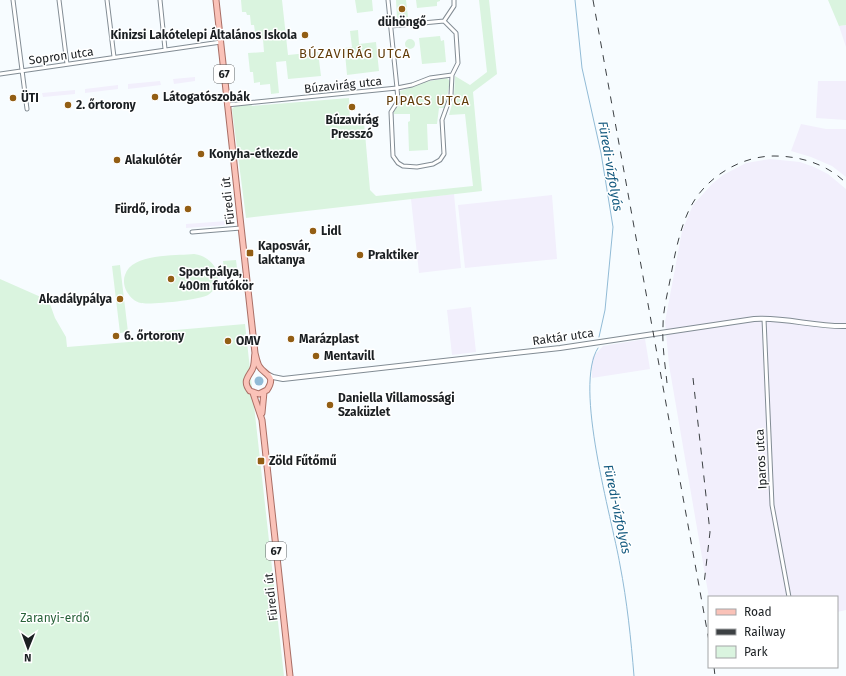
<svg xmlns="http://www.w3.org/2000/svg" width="846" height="676" viewBox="0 0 846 676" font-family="'Fira Sans',sans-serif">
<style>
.industrial{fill:#f2effc}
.green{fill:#daf4df}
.water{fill:#91bbd6}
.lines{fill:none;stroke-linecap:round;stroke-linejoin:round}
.stream{stroke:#91bbd6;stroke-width:1}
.minor-casing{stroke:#828c94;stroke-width:5}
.tertiary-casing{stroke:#828c94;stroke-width:6}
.primary-casing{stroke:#a96e65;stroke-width:7}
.minor{stroke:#fff;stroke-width:3}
.tertiary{stroke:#fff;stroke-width:4}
.primary{stroke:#fac2b8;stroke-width:5}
.rail{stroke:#3c4043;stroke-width:1;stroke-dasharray:7 7;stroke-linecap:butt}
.poi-dot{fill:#935e14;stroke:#fff;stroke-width:1.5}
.labels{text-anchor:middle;stroke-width:3;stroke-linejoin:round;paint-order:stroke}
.shield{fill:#fff;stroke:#5f6264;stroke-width:1}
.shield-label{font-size:11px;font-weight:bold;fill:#1b1f22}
.poi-label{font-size:12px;font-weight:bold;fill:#1b1f22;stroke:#fff;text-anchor:start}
.street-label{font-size:12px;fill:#1b1f22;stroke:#fff}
.park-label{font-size:12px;fill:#286239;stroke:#fff}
.neighbourhood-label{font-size:13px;letter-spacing:1px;fill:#603b08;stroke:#fff}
.water-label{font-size:13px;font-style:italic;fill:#155b80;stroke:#fff}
</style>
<rect width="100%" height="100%" fill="#f7fcff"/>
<path class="industrial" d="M846,25v22l-7,-21z
M195,77v4l-21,3 -1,-5z
M160,81l1,4 -33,4v-5z
M818,81h28v39l-30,-2z
M118,85v4l-33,4v-4z
M75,90v4l-32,3 -1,-4z
M801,124l25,5h20v48l-14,-11 -21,-9 -20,-6z
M770,159l30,3 14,5 14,7 18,15v421l-9,2v-15l-128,1 -40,-233 -4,-43 17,-91 11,-26 19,-21 11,-9 23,-12z
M454,194l7,74 -42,5 -8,-74z
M552,195l5,64 -92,9 -7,-63z
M227,221l1,4 -42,3v-4z
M471,307l5,45 -24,3 -5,-45z
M645,339l5,30 -58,9v-20l11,-12z"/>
<path class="green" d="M241,0h41l6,55 30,-3 3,24 -33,3 -2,-18 -10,1 3,31 -8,1 -1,-10 -10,1v-3l-6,1 -1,-11h-3l-2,-19 16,-1 -1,-13h-7l-2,-14h-3l-1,-10h-3l-1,-3h-4z
M355,0h17l1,11 -16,2z
M396,0h10l2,17 -11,1z
M416,0h24v1l-3,1v4l-20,2z
M479,0h10l8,74 -24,18 9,99 -236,27 -14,-109 3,-3 16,-2 1,2 97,-8 1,24h14l6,68 6,6 97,-10 -8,-72 -16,1 5,-18 1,-21 15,9 17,-13z
M828,0h18v25l-7,1z
M358,30l1,14 17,-2 3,29 -32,4 -2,-22 -8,1v-5l15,-2 -2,-16z
M440,36l1,5 3,-1 2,22 -24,2 -3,-26z
M405 44a5 5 0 1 1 10 0a5 5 0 1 1-10 0Z
M447,78l3,3 -3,16 -3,11h-5l-2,16h-10l1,26 -19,1 -1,-29 2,-1v-7h-16v-3l6,-8v-12l16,-5 8,-4z
M194,254c21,2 34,28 14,41 -8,5 -58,10 -67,8 -6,-1 -11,-6 -14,-11 -3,-5 -4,-12 -2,-17 7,-22 50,-19 69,-21z
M236,260l1,8 -13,1 -1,-8z
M120,265l8,67 -8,1 -8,-67z
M0,279l43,19 7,6 5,14 11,19 1,10 74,-6v-8l104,-9 39,352h-284z"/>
<path class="water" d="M254.5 381a4.5 4.5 0 1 1 9 0a4.5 4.5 0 1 1-9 0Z"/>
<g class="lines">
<path class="stream" d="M575,0l7,68 19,85 12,74 -8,83 -6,27
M598,348c-25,38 14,170 22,217 7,36 11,74 14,111"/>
<defs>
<path id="minor" d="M13,0l14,109
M59,0l8,64
M107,0l7,57
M160,0l5,49
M391,26l53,-5
M0,74l221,-32
M452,75l-22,3 -18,7 -15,3 1,13 -7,11 2,44 5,7 5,3 14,1 16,-3 7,-4 4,-6 -2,-34 9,-25 1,-20 6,-12 -2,-30 -12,-12 10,-15v-6
M227,105l170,-17 -9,-88
M192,232l49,-4
M764,319l8,186 17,92"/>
<path id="tertiary" d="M269,375l4,2 10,2 277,-31 194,-29c31,-2 61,8 92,7"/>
<path id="primary" d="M216,0l39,353c-1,5 0,12 -3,17 -5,8 -9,12 -2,21l9,3 8,-4c10,-15 -3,-15 -8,-24 -2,-4 -3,-9 -4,-13
M253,393l9,27 28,256
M262,413l2,-21"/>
</defs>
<use href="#minor" class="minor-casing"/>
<use href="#tertiary" class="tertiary-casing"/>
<use href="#primary" class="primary-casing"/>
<use href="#minor" class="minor"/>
<use href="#tertiary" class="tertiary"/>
<use href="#primary" class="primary"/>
<path class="rail" d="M593,0l116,641
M693,378l17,154 -6,52
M667,383c-2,-19 -5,-38 -4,-57 0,-17 5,-34 8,-51 4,-22 9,-47 19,-67 15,-30 50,-52 84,-52 26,0 53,8 72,27
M714,667l1,9"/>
</g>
<g class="poi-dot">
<circle cx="402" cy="9" r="4"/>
<circle cx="305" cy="35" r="4"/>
<circle cx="155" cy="97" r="4"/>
<circle cx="13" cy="98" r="4"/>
<circle cx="68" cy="105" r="4"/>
<circle cx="352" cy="107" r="4"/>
<circle cx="201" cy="154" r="4"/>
<circle cx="117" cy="160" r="4"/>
<circle cx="188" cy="209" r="4"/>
<circle cx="313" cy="231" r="4"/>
<rect x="246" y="249" width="8" height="8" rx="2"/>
<circle cx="360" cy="255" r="4"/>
<circle cx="171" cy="279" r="4"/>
<circle cx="120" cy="299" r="4"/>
<circle cx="116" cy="336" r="4"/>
<circle cx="291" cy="339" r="4"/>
<circle cx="228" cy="341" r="4"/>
<circle cx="316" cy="356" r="4"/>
<circle cx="330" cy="405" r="4"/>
<rect x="257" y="457" width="8" height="8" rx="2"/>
</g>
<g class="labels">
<g class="shield">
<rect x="214" y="65" width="20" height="18" rx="3"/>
<rect x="266" y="542" width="20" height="18" rx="3"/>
</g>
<g class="shield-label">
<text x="224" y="78">67</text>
<text x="276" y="555">67</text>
</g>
<g class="poi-label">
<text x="402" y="26" text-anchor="middle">dühöngő</text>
<text x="297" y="39" text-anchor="end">Kinizsi Lakótelepi Általános Iskola</text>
<text x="163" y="101">Látogatószobák</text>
<text x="21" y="102">ÜTI</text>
<text x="76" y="109">2. őrtorony</text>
<text x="352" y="124" text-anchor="middle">Búzavirág<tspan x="352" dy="14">Presszó</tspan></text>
<text x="209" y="158">Konyha-étkezde</text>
<text x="125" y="164">Alakulótér</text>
<text x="180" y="213" text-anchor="end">Fürdő, iroda</text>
<text x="321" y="235">Lidl</text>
<text x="258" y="250">Kaposvár,<tspan x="258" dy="14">laktanya</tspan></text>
<text x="368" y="259">Praktiker</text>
<text x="179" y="276">Sportpálya,<tspan x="179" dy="14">400m futókör</tspan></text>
<text x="112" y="303" text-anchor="end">Akadálypálya</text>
<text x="124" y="340">6. őrtorony</text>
<text x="299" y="343">Marázplast</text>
<text x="236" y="345">OMV</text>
<text x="324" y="360">Mentavill</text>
<text x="338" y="402">Daniella Villamossági<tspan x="338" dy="14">Szaküzlet</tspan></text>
<text x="269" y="465">Zöld Fűtőmű</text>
</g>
<g class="street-label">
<text transform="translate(61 56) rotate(-8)" y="4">Sopron utca</text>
<text transform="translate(343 85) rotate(-6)" y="4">Búzavirág utca</text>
<text transform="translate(228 201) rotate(-96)" y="4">Füredi út</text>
<text transform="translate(563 337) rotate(-8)" y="4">Raktár utca</text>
<text transform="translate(761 459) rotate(-93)" y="4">Iparos utca</text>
<text transform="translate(271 597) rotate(-96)" y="4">Füredi út</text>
</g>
<g class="park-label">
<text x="55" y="622">Zaranyi-erdő</text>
</g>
<g class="neighbourhood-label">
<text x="355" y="58">BÚZAVIRÁG UTCA</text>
<text x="428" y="105">PIPACS UTCA</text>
</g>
<g class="water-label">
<text transform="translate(611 166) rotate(80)" y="5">Füredi-vízfolyás</text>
<text transform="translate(618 509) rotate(78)" y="5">Füredi-vízfolyás</text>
</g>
</g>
<rect x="708" y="596" width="130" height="72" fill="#ffffff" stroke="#a4a5a7"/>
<rect x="716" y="609" width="20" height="6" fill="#fac2b8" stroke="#a4a5a7"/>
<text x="744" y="616" font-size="12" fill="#1b1f22">Road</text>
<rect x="716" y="629" width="20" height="6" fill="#3c4043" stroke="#a4a5a7"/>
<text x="744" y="636" font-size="12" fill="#1b1f22">Railway</text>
<rect x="716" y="646" width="20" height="12" fill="#daf4df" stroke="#a4a5a7"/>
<text x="744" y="656" font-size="12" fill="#1b1f22">Park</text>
<g transform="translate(28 648) rotate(181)" stroke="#ffffff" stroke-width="3" paint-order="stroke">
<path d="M0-3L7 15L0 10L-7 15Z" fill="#1b1f22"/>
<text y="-6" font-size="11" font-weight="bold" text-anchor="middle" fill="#1b1f22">N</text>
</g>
</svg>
